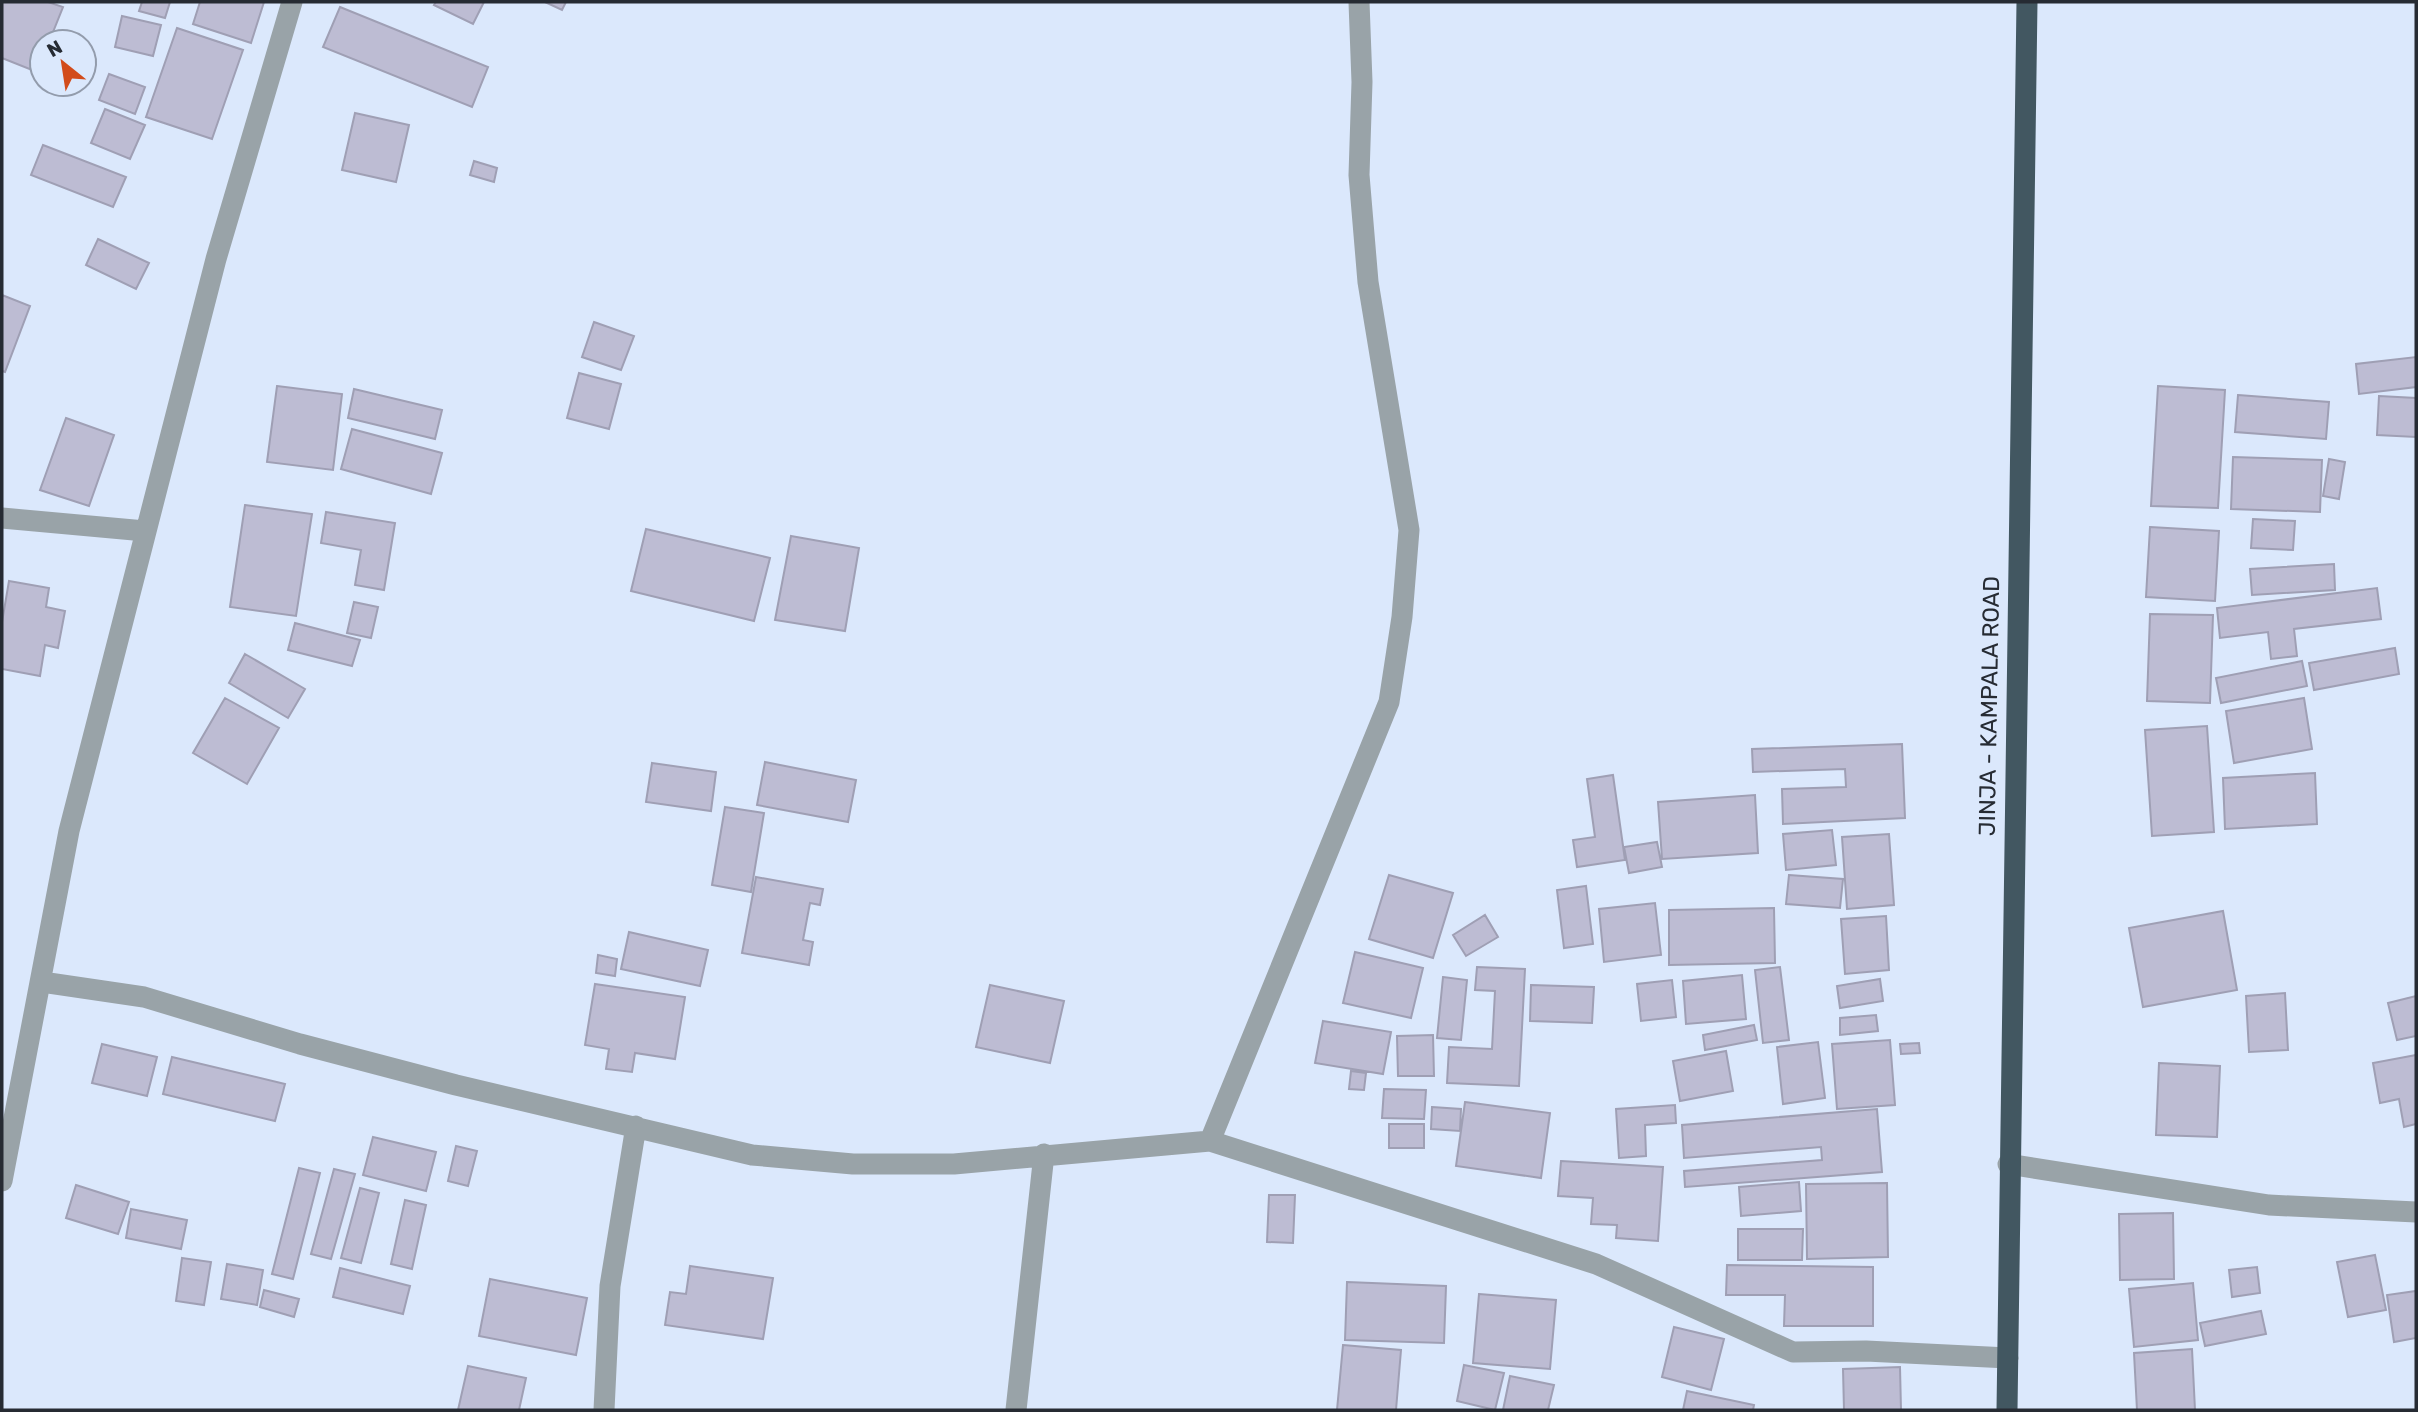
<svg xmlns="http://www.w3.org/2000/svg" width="2418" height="1412" viewBox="0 0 2418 1412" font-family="Rubik,sans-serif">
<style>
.building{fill:#bdbcd3;stroke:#9f9fb4;stroke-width:2}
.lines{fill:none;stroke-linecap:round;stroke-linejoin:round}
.street{stroke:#99a3a8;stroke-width:21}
.highway{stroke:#425761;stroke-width:21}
.labels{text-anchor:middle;stroke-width:7;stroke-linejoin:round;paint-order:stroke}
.street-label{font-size:23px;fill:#262b33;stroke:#dbe8fc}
</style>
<rect width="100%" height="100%" fill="#dbe8fc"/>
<path class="building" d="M2,2h46l15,5 -14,35h-7v17l-5,13 -35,-14z
M142,2h28l-5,16 -26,-7z
M200,2h64l-13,41 -58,-19z
M436,2h48l-11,22 -39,-19z
M545,2h21l-4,8z
M340,7l148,60 -16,40 -149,-60z
M122,16l39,9 -8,31 -38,-9z
M177,28l66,22 -31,89 -66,-22z
M109,74l36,13 -10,27 -36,-14z
M105,109l40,16 -15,34 -39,-16z
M355,113l54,12 -13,57 -54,-12z
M43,145l83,32 -13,30 -82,-32z
M474,161l23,7 -3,14 -24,-7z
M98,239l51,24 -13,26 -50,-24z
M2,295l28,11 -25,66 -3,-1z
M594,322l40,14 -13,34 -39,-13z
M2416,357v30l-57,7 -3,-30z
M579,373l42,11 -12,45 -42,-11z
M277,386l65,8 -9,76 -66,-8z
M2158,386l67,4 -7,118 -67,-2z
M354,389l88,21 -7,29 -87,-21z
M2238,395l91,7 -3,37 -91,-7z
M2379,396l37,2v39l-39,-2z
M66,418l48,17 -25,71 -49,-16z
M352,429l90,24 -11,41 -90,-25z
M2233,457l89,3 -2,52 -89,-3z
M2329,459l16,3 -6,37 -16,-3z
M245,505l67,9 -16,102 -66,-9z
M326,512l69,11 -11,67 -29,-5 6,-35 -40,-7z
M2253,519l42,2 -2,29 -42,-2z
M2150,527l69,4 -4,70 -69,-4z
M646,529l124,29 -16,63 -123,-30z
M791,536l68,12 -14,83 -70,-11z
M2334,564l1,26 -83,5 -2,-26z
M9,581l40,7 -3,19 19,4 -7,37 -13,-3 -5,31 -38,-7v-47z
M2377,588l4,31 -87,10 3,27 -26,3 -3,-27 -48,6 -3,-30z
M354,602l24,5 -7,31 -24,-5z
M2150,614l63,1 -3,88 -63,-2z
M295,623l65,17 -8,26 -64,-16z
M2395,648l4,26 -85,16 -5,-27z
M245,654l60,35 -17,29 -59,-35z
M2302,661l5,25 -86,17 -5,-25z
M225,698l54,30 -32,56 -54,-31z
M2304,698l8,51 -78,14 -8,-52z
M2207,726l7,106 -62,4 -7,-106z
M1902,744l3,74 -122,6 -1,-35 64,-2 -1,-18 -92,3 -1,-23z
M765,762l91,18 -8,42 -91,-17z
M652,763l64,9 -5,39 -65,-9z
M2315,773l2,51 -92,5 -2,-51z
M1613,775l12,85 -48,7 -4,-27 22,-3 -8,-58z
M1755,795l3,58 -96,6 -4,-57z
M725,807l39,6 -13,79 -39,-7z
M1832,830l4,35 -50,5 -3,-36z
M1889,834l5,71 -47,4 -5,-72z
M1657,842l5,25 -33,6 -5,-26z
M1389,875l64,18 -20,65 -64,-19z
M1789,875l54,4 -3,29 -54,-4z
M756,877l67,12 -3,16 -10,-2 -7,37 10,2 -4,23 -67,-12z
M1586,886l7,58 -29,4 -7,-58z
M1655,903l6,52 -57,7 -5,-53z
M1774,908l1,55 -106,2v-55z
M2223,911l14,79 -94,17 -14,-79z
M1485,915l13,22 -32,19 -13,-21z
M1886,916l3,54 -44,4 -4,-55z
M629,932l79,18 -8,36 -79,-17z
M1355,952l68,16 -12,50 -68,-15z
M598,955l19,4 -2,17 -19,-3z
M1477,967l48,2 -6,117 -72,-3 2,-36 43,2 3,-58 -20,-1z
M1780,967l9,73 -26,3 -8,-73z
M1742,975l4,44 -60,5 -3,-43z
M1443,977l24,3 -6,60 -24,-2z
M1880,979l3,22 -43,7 -3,-22z
M1672,980l4,37 -35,4 -4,-37z
M595,984l90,13 -10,62 -40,-6 -3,19 -26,-3 3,-20 -24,-4z
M990,985l74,16 -14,62 -74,-16z
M1531,985l63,2 -2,36 -62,-2z
M2285,993l3,57 -39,2 -3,-56z
M2416,996v40l-19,4 -9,-37z
M1876,1015l2,16 -38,4v-17z
M1323,1021l68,11 -8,42 -68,-11z
M1754,1025l3,15 -52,10 -2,-15z
M1433,1035l1,41h-36l-1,-40z
M1890,1040l5,65 -58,4 -5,-65z
M1818,1042l7,56 -42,6 -6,-57z
M1919,1043l1,10 -19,1 -1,-10z
M102,1044l55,13 -10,39 -55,-13z
M1726,1051l7,40 -53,10 -7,-40z
M2416,1055v69l-12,3 -5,-28 -19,4 -7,-40z
M172,1057l113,27 -10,37 -112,-27z
M2159,1063l61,3 -3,71 -61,-2z
M1351,1071l15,2 -2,17 -15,-1z
M1384,1089l42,1 -2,29 -42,-1z
M1465,1102l85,11 -9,65 -85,-12z
M1675,1105l1,18 -31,2 1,31 -27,2 -3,-49z
M1432,1107l29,2 -1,22 -29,-2z
M1877,1109l5,63 -197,15 -1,-16 138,-11 -1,-13 -137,11 -2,-33z
M1389,1124h35v24h-35z
M373,1137l63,15 -10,39 -63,-16z
M456,1146l21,5 -9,35 -20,-5z
M1561,1161l102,6 -5,74 -42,-3 1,-13 -26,-1 2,-26 -35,-2z
M299,1168l21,5 -27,106 -21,-5z
M334,1169l21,5 -24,85 -20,-5z
M1799,1182l2,29 -60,5 -2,-29z
M1887,1183l1,74 -81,2 -1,-75z
M76,1185l53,17 -11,32 -52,-16z
M360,1188l19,5 -18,70 -20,-5z
M1269,1195h26l-2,48 -26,-1z
M405,1200l21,5 -14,64 -21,-5z
M131,1209l56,11 -6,29 -55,-11z
M2173,1213l1,66 -54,1 -1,-66z
M1738,1229h65l-1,31h-64z
M2375,1255l11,55 -38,7 -11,-55z
M182,1258l29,4 -7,43 -28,-4z
M227,1264l36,6 -6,35 -36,-6z
M1727,1265l146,2v59h-89l1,-31h-59z
M690,1266l83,12 -10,61 -98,-14 5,-33 16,2z
M2257,1267l3,26 -28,4 -3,-27z
M340,1268l70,18 -7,28 -70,-17z
M490,1279l97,19 -11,57 -97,-19z
M1347,1282l99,4 -2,57 -99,-3z
M2193,1283l5,57 -64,7 -5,-58z
M264,1290l35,9 -5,18 -34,-10z
M2416,1291v47l-22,4 -7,-47z
M1479,1294l77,6 -6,69 -77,-6z
M2261,1311l5,23 -61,12 -5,-23z
M1674,1327l50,12 -13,51 -49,-13z
M1343,1345l58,5 -5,60h-59z
M2192,1349l3,61h-58l-3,-57z
M1464,1365l40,8 -9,37 -38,-9z
M468,1366l58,12 -7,32h-61z
M1900,1367l1,43h-57l-1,-41z
M1510,1376l44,9 -6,25h-45z
M1687,1391l67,14 -1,5h-70z"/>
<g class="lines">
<path class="street" d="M2,518l143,13
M42,982l102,15 156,47 156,41 296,70 101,9h101l256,-23 386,123 197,88 73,-1 142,7
M1210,1141l179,-439 13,-85 7,-87 -41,-248 -9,-107 3,-93 -3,-80
M2008,1164l261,41 147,7
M2,1181l67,-350 147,-572 76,-257
M604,1410l6,-124 26,-160
M1016,1410l28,-256"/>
<path class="highway" d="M2007,1410l20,-1408"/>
</g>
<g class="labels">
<g class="street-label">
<text transform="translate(1989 706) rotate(-89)" y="8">JINJA - KAMPALA ROAD</text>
</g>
</g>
<rect width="2418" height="1412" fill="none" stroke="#262b33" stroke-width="7"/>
<g transform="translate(63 63) rotate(330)"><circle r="33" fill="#dbe8fc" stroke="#939cac" stroke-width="2"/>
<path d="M0-5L12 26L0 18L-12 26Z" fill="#d24b1a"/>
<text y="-10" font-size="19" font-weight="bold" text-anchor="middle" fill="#262b33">N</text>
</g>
</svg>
